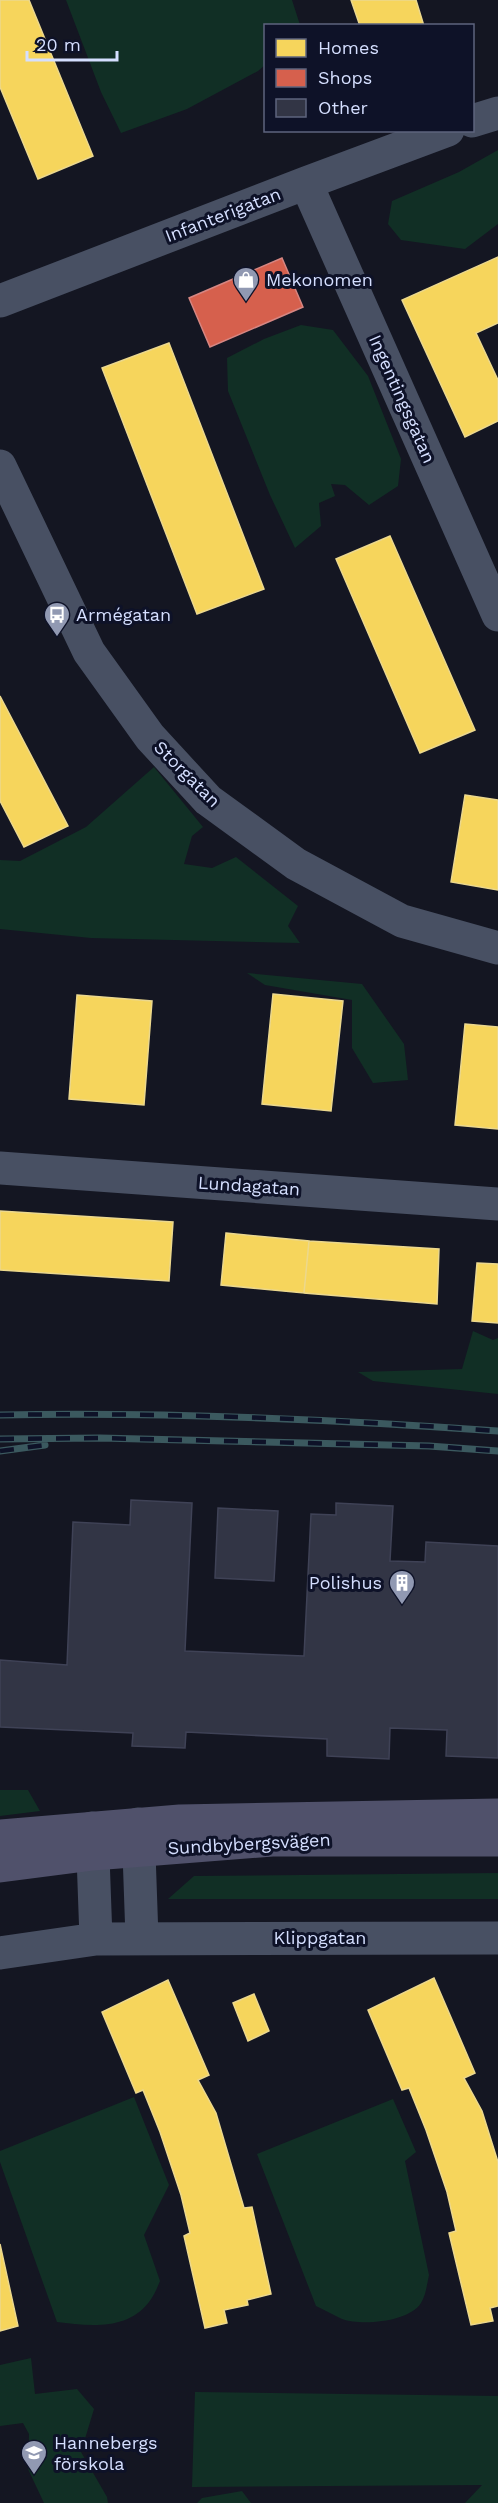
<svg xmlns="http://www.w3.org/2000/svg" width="498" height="2503" viewBox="0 0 498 2503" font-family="'Work Sans',sans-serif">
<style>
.green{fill:#112f25}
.homes{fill:#f6d55c;stroke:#ecd88d;stroke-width:1.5}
.shops{fill:#d6604d;stroke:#d68682;stroke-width:1.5}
.building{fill:#323545;stroke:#3f4256;stroke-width:1.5}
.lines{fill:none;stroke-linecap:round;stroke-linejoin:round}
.minor{stroke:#485063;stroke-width:33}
.major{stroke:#50516b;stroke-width:33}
.rail-casing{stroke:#3b595f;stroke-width:7}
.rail{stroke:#0e1228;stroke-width:4.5;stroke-dasharray:14;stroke-linecap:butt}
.labels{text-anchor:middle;stroke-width:6;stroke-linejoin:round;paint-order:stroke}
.street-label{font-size:18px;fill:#d5dfff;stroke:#0e1228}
.poi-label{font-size:18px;fill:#d5dfff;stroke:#0e1228;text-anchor:start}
</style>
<rect width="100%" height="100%" fill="#141622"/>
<path class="green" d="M66,0h226l8,25 -34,1 -1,39 -7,6 -71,38 -66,24 -20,-41z
M498,150v74l-33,25 -64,-9 -13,-16 4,-23 67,-29z
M301,325l32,5 35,46 33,83 -3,27 -29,19 -24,-20 -14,-1 4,12 -16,7 2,23 -26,22 -25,-53 -42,-104 -1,-33 37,-19z
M154,767l49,60 -11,9 -8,28 28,4 24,-11 62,49 -10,20 12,17 -209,-5 -91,-9v-69l20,1 66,-34z
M247,973l115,11 42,60 4,36 -35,3 -21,-35v-48l-87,-15z
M473,1331l20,9 5,-2v56l-125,-13 -15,-9 104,-3z
M0,1790h28l12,21 -40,5z
M498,1873v26h-330l26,-23z
M134,2097l35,88 -25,50 16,46c-3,7 -6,15 -11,21 -22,29 -61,24 -92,20l-57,-160v-11z
M393,2099l23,53 -11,9 24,114c-2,9 -3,20 -8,28 -12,19 -59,23 -79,16 -9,-4 -17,-9 -26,-13l-59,-152z
M31,2358l4,36 42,-5 17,20 -13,43 26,45 1,6h-64l-16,-34 1,-35 -6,-11 -23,3v-61z
M195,2392l303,4v107h-33l17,-18 -290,2z
M242,2491l9,12h-54l5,-5z"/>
<path class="homes" d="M0,0h29l64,156 -55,23 -38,-92z
M351,0h65l8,26h-64z
M498,257v66l-22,10 22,47v41l-33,16 -63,-137z
M169,343l95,246 -67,25 -95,-246z
M390,536l85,194 -55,23 -84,-194z
M0,696l68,130 -44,21 -24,-46z
M465,795l33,5v90l-47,-8z
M273,994l70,7 -12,110 -69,-7z
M77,995l75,6 -8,104 -75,-6z
M465,1024l33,3v102l-43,-4z
M0,1211l173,11 -4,59 -169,-11z
M226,1233l83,8 -5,52 -83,-8z
M309,1241l130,8 -2,55 -133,-11z
M477,1263l21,1v59l-26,-2z
M434,1978l41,95 -11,5 18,33 16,51v144l-8,2 3,13 -22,4 -22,-92 7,-2 -9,-39 -21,-62 -17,-42 -7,2 -34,-80z
M168,1980l41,95 -11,5 18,33 28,95 8,-1 19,87 -24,6 1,5 -24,5 3,13 -22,5 -21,-92 6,-3 -9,-38 -21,-63 -17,-42 -7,3 -34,-81z
M254,1994l15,37 -21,10 -15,-38z
M0,2244l18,82 -18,5z"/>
<path class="shops" d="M282,258l21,49 -93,40 -21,-49z"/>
<path class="building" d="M131,1500l61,3 -7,148 119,5 7,-142 25,1v-12l57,3 -3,55 35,1 1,-20 72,4v212l-52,-2 1,-26 -57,-2 -1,31 -62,-3v-17l-141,-7 -1,16 -53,-2 1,-13 -133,-6v-67l67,5 6,-143 57,3z
M218,1508l60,3 -4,70 -59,-3z"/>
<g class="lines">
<path class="minor" d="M472,121l26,-8
M306,183l192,432
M0,301l306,-118 142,-53
M0,466l89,186 61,85 58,63 88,64 106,57 96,27
M0,1168l498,36
M138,1824l4,114
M92,1828l4,111
M0,1953l96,-14 402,-1"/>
<path class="major" d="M0,1836l180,-15 318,-6
M0,1866l93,-12 179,-14h226"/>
<defs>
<path id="rail" d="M0,1415c166,-3 332,4 498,16
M0,1439l100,-1 329,8 69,5
M0,1451l45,-6"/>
</defs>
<use href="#rail" class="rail-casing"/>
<use href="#rail" class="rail"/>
</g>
<defs>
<symbol id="shop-pin" viewBox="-11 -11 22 30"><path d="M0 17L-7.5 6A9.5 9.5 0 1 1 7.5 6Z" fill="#9199b2" stroke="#0e1228"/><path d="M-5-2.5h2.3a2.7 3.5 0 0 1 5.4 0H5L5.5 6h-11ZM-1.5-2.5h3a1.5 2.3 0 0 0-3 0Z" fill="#fff"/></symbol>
<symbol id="bus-pin" viewBox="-11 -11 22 30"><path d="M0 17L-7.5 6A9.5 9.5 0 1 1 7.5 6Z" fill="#9199b2" stroke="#0e1228"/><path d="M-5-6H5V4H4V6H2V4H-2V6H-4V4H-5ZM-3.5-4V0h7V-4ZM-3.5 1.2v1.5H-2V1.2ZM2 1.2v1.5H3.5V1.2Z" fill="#fff"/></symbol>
<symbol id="building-pin" viewBox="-11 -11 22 30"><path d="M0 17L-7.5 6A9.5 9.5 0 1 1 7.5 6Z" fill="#9199b2" stroke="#0e1228"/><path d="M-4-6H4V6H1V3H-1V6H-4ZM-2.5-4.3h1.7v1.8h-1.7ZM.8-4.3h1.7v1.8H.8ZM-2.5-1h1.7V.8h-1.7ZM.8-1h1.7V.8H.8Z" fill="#fff"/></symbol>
<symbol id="school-pin" viewBox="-11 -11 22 30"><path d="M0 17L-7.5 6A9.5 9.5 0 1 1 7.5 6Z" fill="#9199b2" stroke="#0e1228"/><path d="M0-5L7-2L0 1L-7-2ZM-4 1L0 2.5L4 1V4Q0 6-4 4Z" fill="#fff"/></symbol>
</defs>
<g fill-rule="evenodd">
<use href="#shop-pin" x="231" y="265" width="30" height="40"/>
<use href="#bus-pin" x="42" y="600" width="30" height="40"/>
<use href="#building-pin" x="387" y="1568" width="30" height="40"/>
<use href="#school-pin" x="19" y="2438" width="30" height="40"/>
</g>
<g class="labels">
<g class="street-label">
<text transform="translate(223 215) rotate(-21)" y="6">Infanterigatan</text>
<text transform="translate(402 399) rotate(66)" y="6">Ingentingsgatan</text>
<text transform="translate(187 774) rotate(45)" y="6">Storgatan</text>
<text transform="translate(249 1186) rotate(4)" y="6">Lundagatan</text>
<text transform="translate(249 1844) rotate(-3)" y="6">Sundbybergsvägen</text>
<text x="320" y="1944">Klippgatan</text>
</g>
<g class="poi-label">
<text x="266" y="286">Mekonomen</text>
<text x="76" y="621">Armégatan</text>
<text x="382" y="1589" text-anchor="end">Polishus</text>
<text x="54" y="2449">Hannebergs<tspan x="54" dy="21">förskola</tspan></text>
</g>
</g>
<rect x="264" y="24" width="210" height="108" fill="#0e1228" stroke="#5e647e" stroke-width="1.5"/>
<rect x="276" y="39" width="30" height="18" fill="#f6d55c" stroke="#5e647e" stroke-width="1.5"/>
<text x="318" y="54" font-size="18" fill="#d5dfff">Homes</text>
<rect x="276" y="69" width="30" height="18" fill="#d6604d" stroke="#5e647e" stroke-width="1.5"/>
<text x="318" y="84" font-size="18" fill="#d5dfff">Shops</text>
<rect x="276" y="99" width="30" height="18" fill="#323545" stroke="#5e647e" stroke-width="1.5"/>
<text x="318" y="114" font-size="18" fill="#d5dfff">Other</text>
<path d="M27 51v9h90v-9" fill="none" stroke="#d5dfff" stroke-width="3"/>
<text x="36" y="51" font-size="18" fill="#d5dfff" stroke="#0e1228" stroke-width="4.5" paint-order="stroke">20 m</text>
</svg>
